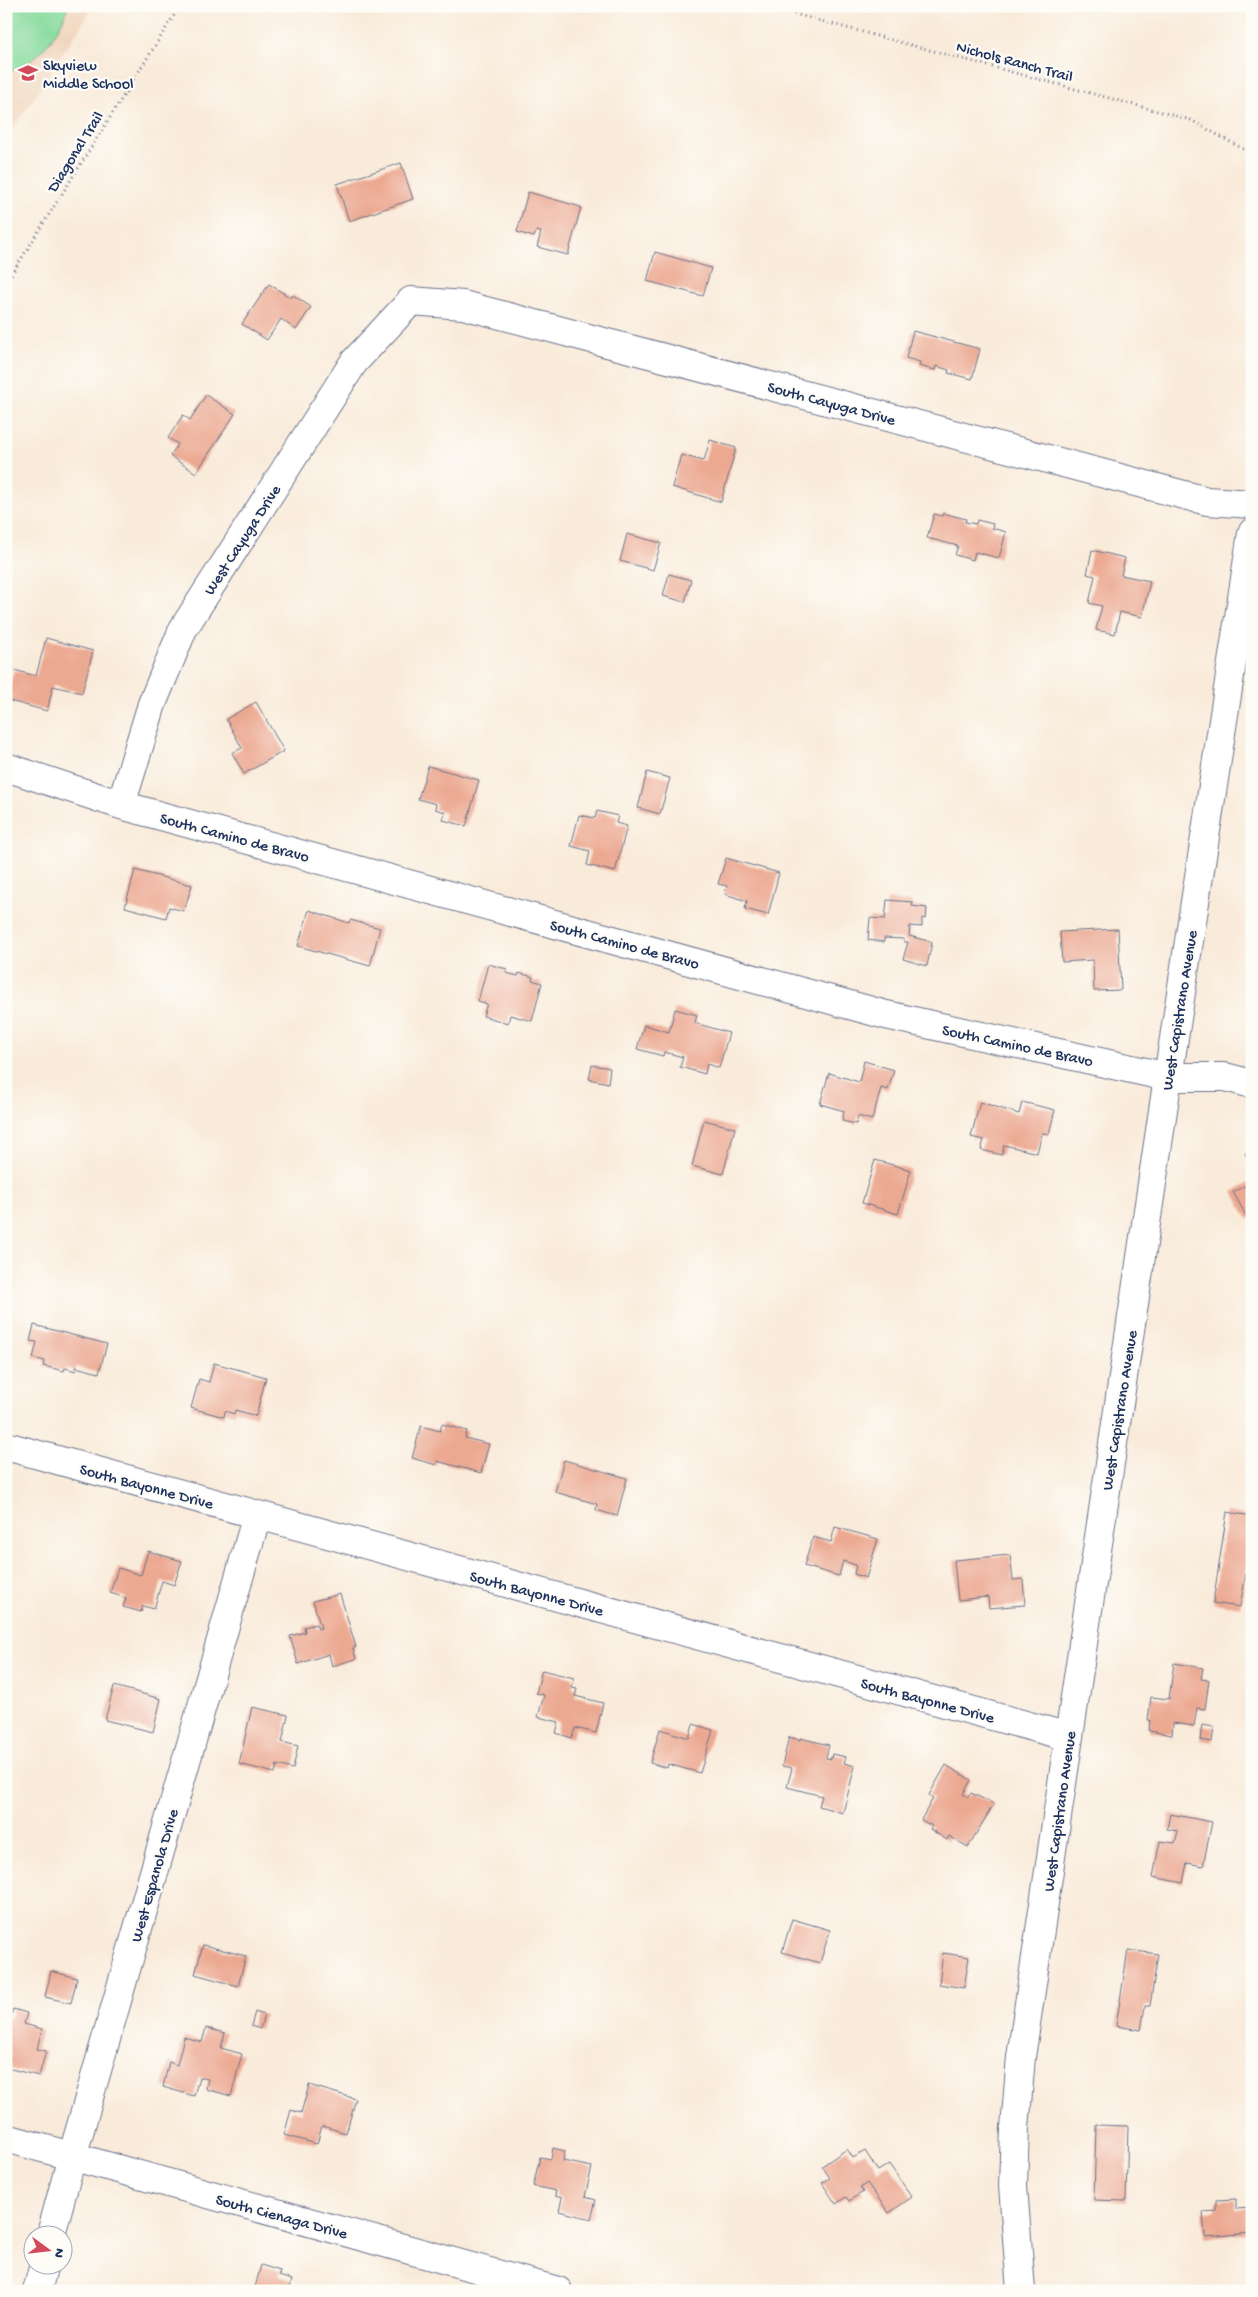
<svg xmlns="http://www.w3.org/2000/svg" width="1258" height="2297" viewBox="0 0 1258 2297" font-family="'Gochi Hand',sans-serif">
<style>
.built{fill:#f1d5bc}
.green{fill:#86da9c;stroke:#50847d}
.building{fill:#eca992}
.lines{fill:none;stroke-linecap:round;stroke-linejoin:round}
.minor-casing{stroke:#697189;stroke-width:30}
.path{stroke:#697189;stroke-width:3;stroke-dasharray:1 4;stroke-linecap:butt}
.minor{stroke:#fff;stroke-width:28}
.labels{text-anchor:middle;stroke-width:4.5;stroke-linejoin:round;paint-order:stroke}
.street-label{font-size:16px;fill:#1b2f5e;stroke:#fdfcf7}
.poi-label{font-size:16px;fill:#1b2f5e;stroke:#fdfcf7;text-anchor:start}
</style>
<rect width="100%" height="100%" fill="#fdfcf7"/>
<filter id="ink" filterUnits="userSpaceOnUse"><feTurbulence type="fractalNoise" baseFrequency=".02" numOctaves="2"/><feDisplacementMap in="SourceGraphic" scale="10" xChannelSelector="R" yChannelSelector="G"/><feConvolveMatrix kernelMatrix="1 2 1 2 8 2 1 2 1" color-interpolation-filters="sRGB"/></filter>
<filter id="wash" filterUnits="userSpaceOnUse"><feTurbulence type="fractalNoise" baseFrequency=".0096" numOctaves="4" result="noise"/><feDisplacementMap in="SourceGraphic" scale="20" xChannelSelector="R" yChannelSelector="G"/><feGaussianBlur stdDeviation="1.12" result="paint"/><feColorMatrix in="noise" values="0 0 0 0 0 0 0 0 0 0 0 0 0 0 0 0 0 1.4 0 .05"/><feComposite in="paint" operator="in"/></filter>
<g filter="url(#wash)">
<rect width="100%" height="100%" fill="#f9ebda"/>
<path class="built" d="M6,6h88l-88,134z"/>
<path class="green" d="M6,6h62c-9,29 -31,58 -62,67z"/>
<g id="blocks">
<path class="building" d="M401,163l12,36 -64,22 -12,-37z
M528,192l53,15 -13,48 -31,-8 4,-15 -5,-1 -2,6 -17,-5z
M655,252l56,16 -8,28 -56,-15z
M269,284l22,14 2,-3 18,12 -15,23 -15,-11 -14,21 -25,-16z
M913,331l67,18 -8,30 -24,-6 1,-3 -13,-4 -1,4 -16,-4 1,-4 -14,-4z
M206,395l29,19 -39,59 -26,-17 8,-12 -10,-6 15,-23 7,5z
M710,440l26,8 -15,54 -49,-15 9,-32 23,6z
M943,513l23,6 -1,3 11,2 1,-4 16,4 -1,4 14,4 -7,26 -24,-6 -2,8 -18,-5 3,-9 -31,-8 7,-24 8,2z
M627,534l34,9 -8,27 -33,-9z
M1092,550l33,8 -4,17 29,6 -8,36 -22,-5 -5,22 -19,-4 6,-24 -13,-3 6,-27 -8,-2z
M669,574l22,6 -6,22 -22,-6z
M46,638l47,13 -11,42 -29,-7 -6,25 -41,-11 8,-30 22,6z
M256,702l28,49 -40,23 -12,-21 10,-5 -16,-29z
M428,766l51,14 -13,46 -23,-6 2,-8 -10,-3 1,-5 -18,-5z
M647,772l23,6 -10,36 -22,-6z
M597,811l21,5 -2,7 11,3 -12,46 -28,-7 3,-14 -19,-5 8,-31 16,3z
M726,858l53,15 -11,42 -23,-6 2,-8 -22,-7 2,-8 -9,-2z
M135,870l57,15 -8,26 -15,-4 -3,11 -41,-11z
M887,900l26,2 -1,4 15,2 -1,11 -4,-1v9l-12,-1 -1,10 23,6 -5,24 -24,-7 5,-17h-4v-3l-20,-1v4l-16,-2 2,-22 15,1z
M309,910l40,13 1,-3 30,8 -10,38 -72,-20z
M1118,929l3,61 -27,1 -1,-31 -31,2 -2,-30z
M488,964l19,5 -1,4 12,3 1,-3 14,4 -1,3 10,3 -10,38 -22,-6 -2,8 -25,-7 4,-12 -9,-3z
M675,1009l22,6 -2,8 34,10 -10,35 -12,-4 -2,10 -25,-7 3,-10 -19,-5 -1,4 -26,-7 7,-24 25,7z
M864,1061l30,9 -6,20 -7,-2 -9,32 -14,-4 -2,8 -14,-3 2,-10 -24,-7 9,-31 30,9z
M592,1065l18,3 -2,15 -19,-4z
M980,1102l39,12 3,-12 33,8 -6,24 -7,-1 -5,20 -33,-8 -2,10 -21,-5 3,-10 -13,-3z
M704,1120l31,8 -12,46 -31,-8z
M1252,1150v15l-7,-11z
M875,1160l36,10 -13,44 -36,-11z
M1252,1182v35l-4,2 -15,-27z
M34,1325l73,19 -8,29 -23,-6v4l-11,-3 -1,3 -21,-5 2,-5 -12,-3 4,-16 -7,-1z
M214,1363l52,14 -10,39 -21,-6 -1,4 -9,-3 -1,6 -33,-9 8,-29 10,3z
M442,1424l25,7 -2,7 24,6 -8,29 -44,-12 -1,4 -24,-7 9,-32 19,5z
M564,1460l63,18 -10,38 -21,-6 1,-6 -42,-12z
M1227,1512l25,4v25l-12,66 -27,-4z
M835,1527l43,12 -12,39 -12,-4 2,-9 -13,-4 -4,15 -35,-10 9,-29 18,5z
M148,1551l34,10 -8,24 -12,-4 -8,28 -11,-3 -2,6 -18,-5 3,-9 -16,-5 8,-25 23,7z
M1010,1555l3,25 10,-1 2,26 -36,3 -1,-11 -30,3 -4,-40z
M340,1594l16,53 -3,1 3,11 -24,7 -3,-12 -31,10 -8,-28 15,-4 -1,-5 12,-3 2,5 3,-1 -8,-27z
M1174,1663l29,5 -2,11 8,1 -4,29 -8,-1 -3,18 -21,-3 -1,12 -23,-4 1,-11h-2l3,-23 18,2z
M542,1670l32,8 -2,10 5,1 -2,7 28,7 -7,30 -21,-5 -3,10 -16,-5 3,-11 -21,-5 6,-22 -8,-2z
M114,1686l47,13 -8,33 -48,-12z
M252,1707l36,8 -6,27 16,4 -5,23 -16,-4 -2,8 -36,-9z
M693,1724l20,6 -13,43 -32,-9 -1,4 -17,-5 10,-34 29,9z
M1202,1725l12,2 -2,15 -12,-2z
M789,1737l11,3v-2l29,7 -3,13 5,1 1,-5 14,3 -2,6 11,3 -12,47 -24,-7 3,-10 -35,-9 5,-19 -10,-2z
M946,1765l25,15 -8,14 5,3 3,-4 23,11 -26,43 -19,-11 -2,4 -17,-11 2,-3 -11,-6 12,-22 -4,-3z
M1170,1814l42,8 -9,44 -16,-3 -4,20 -30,-6 7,-36 15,2 3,-12 -11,-2z
M792,1919l38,11 -10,33 -38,-11z
M203,1945l43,11 -8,30 -43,-12z
M1128,1950l30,4 -8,52h-5l-4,24 -25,-4z
M943,1953l26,4 -5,31 -25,-4z
M51,1971l26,7 -6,25 -26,-6z
M13,2009l14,4 -3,11 18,5 -5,20 9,2 -7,25 -32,-8 3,-11 -4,-1v-38l4,1z
M255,2012l9,3 -4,14 -9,-3z
M206,2028l19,5 -4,15 21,6 -11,42 -25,-7 2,-10 -9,-2 -5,19 -31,-9 6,-25 8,3 7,-28 18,5z
M309,2085l47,14 -10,34 -24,-7 -5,18 -33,-9 7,-25 10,3z
M1096,2125l32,1 -2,75 -32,-1z
M553,2148l12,3 -2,10 29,6 -7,30 11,3 -5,19 -32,-8 3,-13 -7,-2 1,-5 -23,-5 7,-29 11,2z
M847,2149l6,9 12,-7 13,20 11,-7 23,33 -23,16 -22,-30 -7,5 3,4 -14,9 -3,-4 -10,7 -14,-21 8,-5 -8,-12z
M1236,2199v10l15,-1 1,25 -47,4 -2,-25 13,-1v-11z
M261,2265l19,6 -1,5 13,4 -3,11h-35z"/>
</g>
</g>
<g filter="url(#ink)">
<use href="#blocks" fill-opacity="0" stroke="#697189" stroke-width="1"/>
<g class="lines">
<defs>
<path id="minor" d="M6,767l115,38 765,210 282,62h57l27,7
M121,805l31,-101 31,-75 171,-267 57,-61 52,4 744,196 45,3
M6,1446l1063,291
M6,2138l552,153
M51,2234l21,-77 185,-642
M37,2291l7,-27
M1021,2291l-8,-105 2,-58 6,-71 147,-980 84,-544"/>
</defs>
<use href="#minor" class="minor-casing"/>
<path class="path" d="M765,6l426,114 61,34
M6,283l174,-277"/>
<use href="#minor" class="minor"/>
</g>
</g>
<defs>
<symbol id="school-bare" viewBox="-9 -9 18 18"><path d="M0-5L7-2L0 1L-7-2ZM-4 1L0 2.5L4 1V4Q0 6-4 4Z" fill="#d1495b" stroke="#fdfcf7" stroke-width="2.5" paint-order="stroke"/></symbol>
</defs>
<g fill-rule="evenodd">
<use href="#school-bare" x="14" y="59" width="28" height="28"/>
</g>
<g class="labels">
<g class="street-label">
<text transform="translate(1015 60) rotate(15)" y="6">Nichols Ranch Trail</text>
<text transform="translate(74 151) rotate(-58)" y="6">Diagonal Trail</text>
<text transform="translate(832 402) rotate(15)" y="6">South Cayuga Drive</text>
<text transform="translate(241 539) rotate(-57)" y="6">West Cayuga Drive</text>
<text transform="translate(235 836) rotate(15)" y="6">South Camino de Bravo</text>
<text transform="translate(625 943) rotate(15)" y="6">South Camino de Bravo</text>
<text transform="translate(1178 1010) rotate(-81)" y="6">West Capistrano Avenue</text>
<text transform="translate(1018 1044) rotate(12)" y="6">South Camino de Bravo</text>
<text transform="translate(1118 1410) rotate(-81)" y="6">West Capistrano Avenue</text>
<text transform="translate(147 1485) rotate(15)" y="6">South Bayonne Drive</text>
<text transform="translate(537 1592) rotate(15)" y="6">South Bayonne Drive</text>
<text transform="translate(928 1699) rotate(15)" y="6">South Bayonne Drive</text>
<text transform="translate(1058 1811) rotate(-82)" y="6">West Capistrano Avenue</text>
<text transform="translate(153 1875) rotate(-74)" y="6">West Espanola Drive</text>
<text transform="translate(282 2215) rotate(15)" y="6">South Cienaga Drive</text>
</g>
<g class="poi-label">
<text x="43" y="70">Skyview<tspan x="43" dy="18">Middle School</tspan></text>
</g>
</g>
<rect width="1258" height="2297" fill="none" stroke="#fdfcf7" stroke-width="25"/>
<g transform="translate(48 2250) rotate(105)"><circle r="24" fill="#fdfcf7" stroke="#a3aaba"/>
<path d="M0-4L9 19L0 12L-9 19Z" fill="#d1495b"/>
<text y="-8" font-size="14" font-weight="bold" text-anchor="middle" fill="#1b2f5e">N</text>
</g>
</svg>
